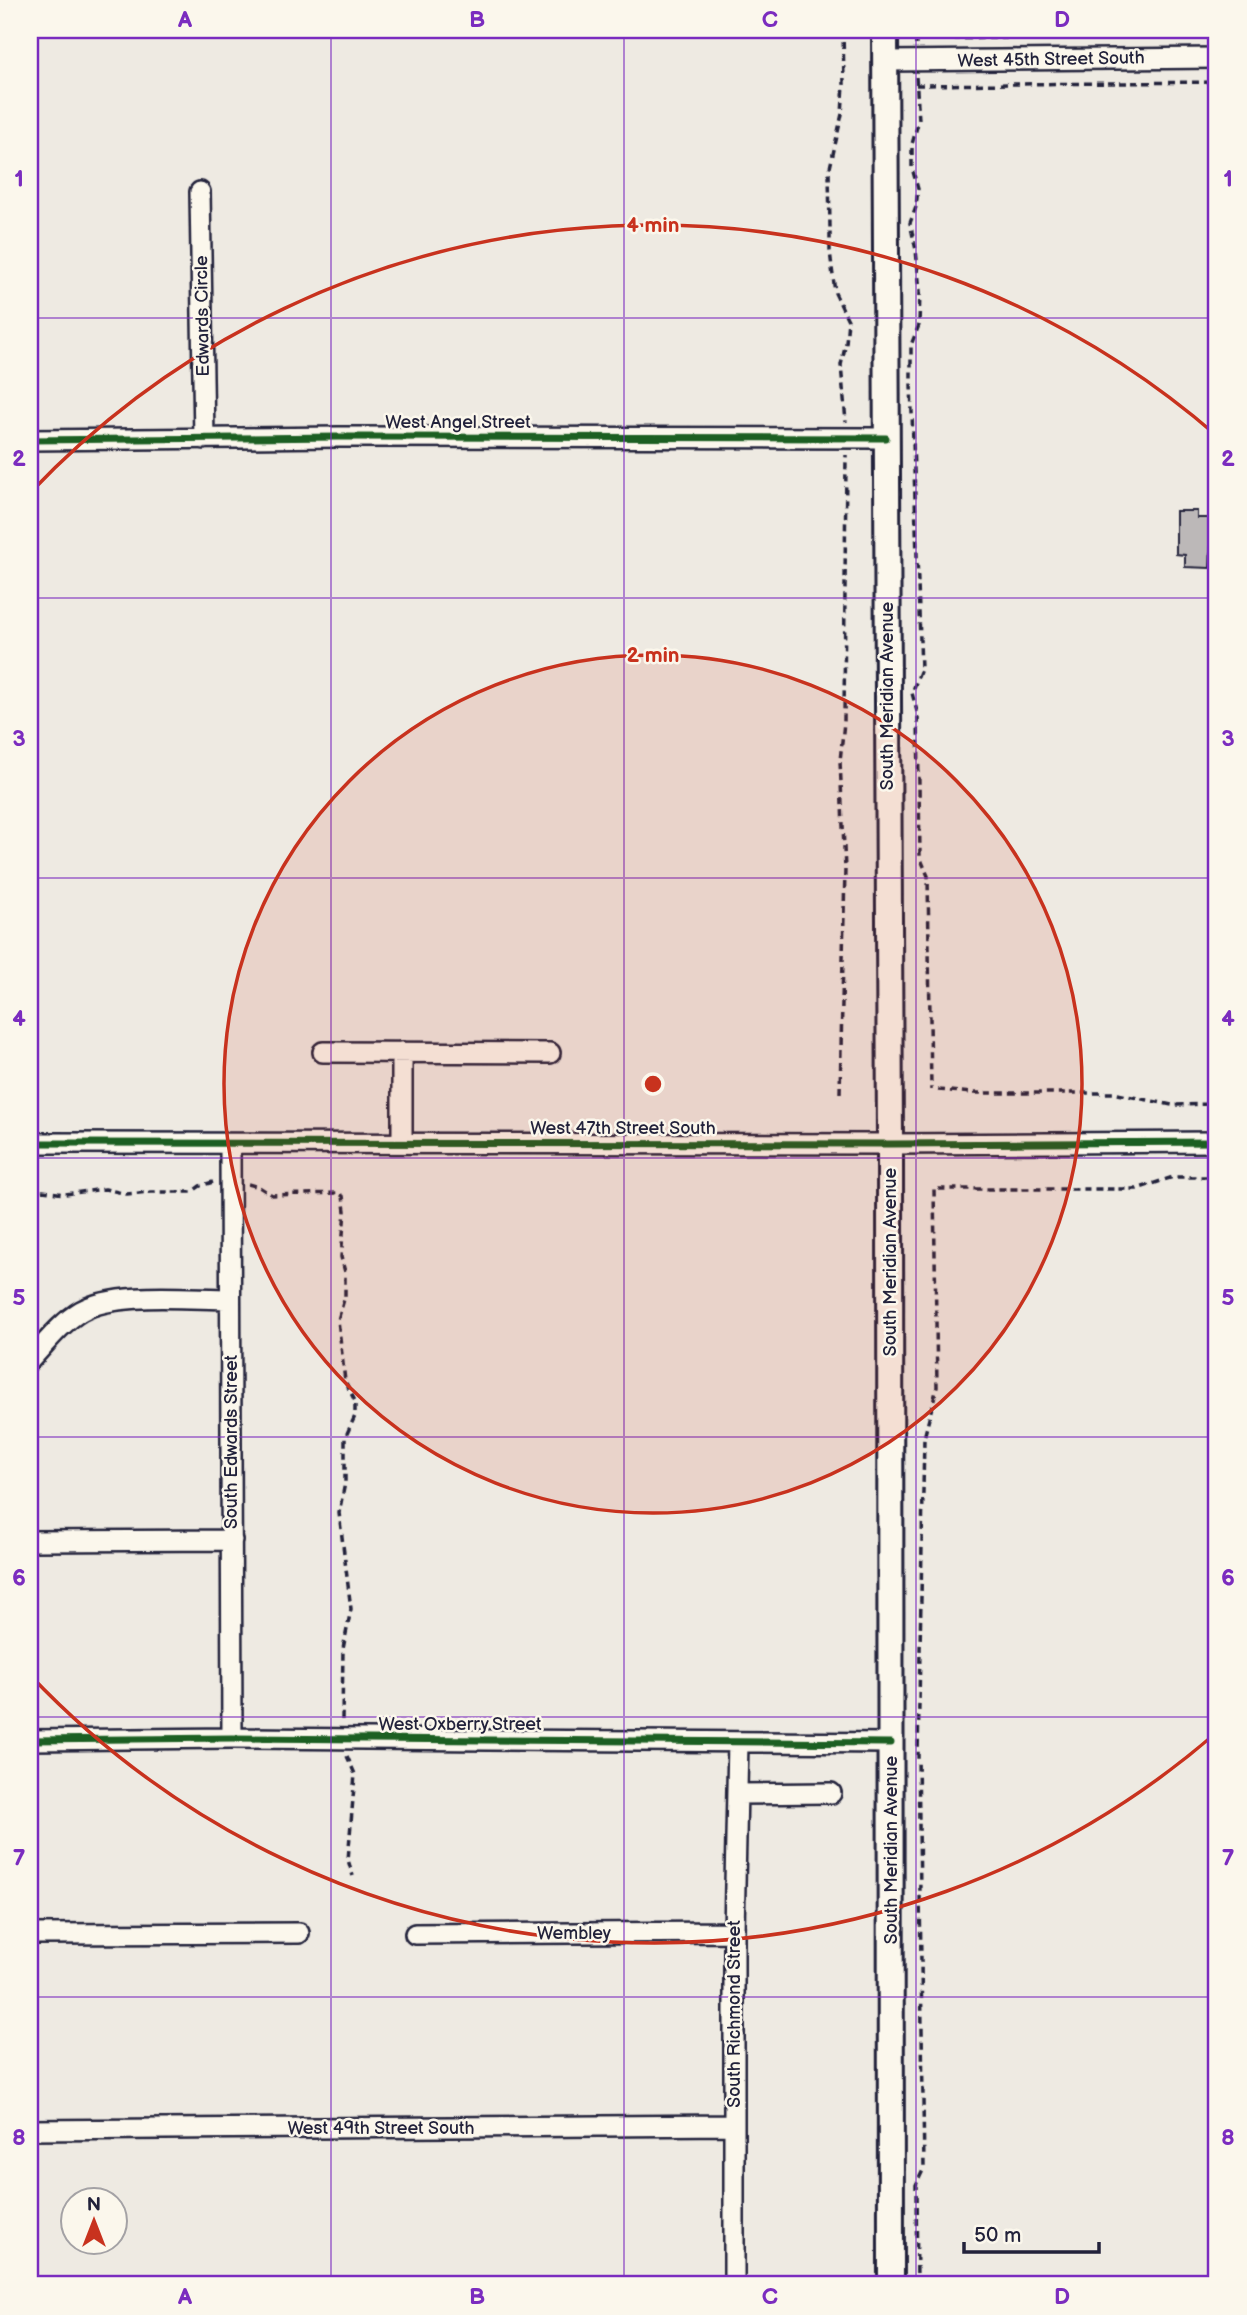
<svg xmlns="http://www.w3.org/2000/svg" width="1247" height="2315" viewBox="0 0 1247 2315" font-family="'Balsamiq Sans',sans-serif">
<style>
.building{fill:#bcb8b8;stroke:#22223b;stroke-width:2}
.lines{fill:none;stroke-linecap:round;stroke-linejoin:round}
.minor-casing{stroke:#22223b;stroke-width:24}
.major-casing{stroke:#22223b;stroke-width:30}
.path{stroke:#22223b;stroke-width:3.5;stroke-dasharray:7 5;stroke-linecap:butt}
.minor{stroke:#fbf7ec;stroke-width:19}
.major{stroke:#fbf7ec;stroke-width:24}
.cycleway-casing{stroke:#fbf7ec;stroke-width:11}
.cycleway{stroke:#1b5e20;stroke-width:7}
.grid{fill:none;stroke:#7b2cbf;stroke-width:2;stroke-opacity:0.55}
.ring{fill:none;stroke:#c8321e;stroke-width:3.5}
.labels{text-anchor:middle;stroke-width:5;stroke-linejoin:round;paint-order:stroke}
.street-label{font-size:18px;fill:#22223b;stroke:#fbf7ec}
.centre{fill:#c8321e;stroke:#fbf7ec;stroke-width:3.5}
.ring-label{font-size:21px;text-anchor:middle;font-weight:bold;fill:#c8321e;stroke:#fbf7ec;stroke-width:5;stroke-linejoin:round;paint-order:stroke}
.neatline{fill:none;stroke:#7b2cbf;stroke-width:2.5}
.grid-label{font-size:23px;text-anchor:middle;font-weight:bold;fill:#7b2cbf}
</style>
<rect width="100%" height="100%" fill="#eeeae2"/>
<filter id="ink" filterUnits="userSpaceOnUse"><feTurbulence type="fractalNoise" baseFrequency=".0143" numOctaves="2"/><feDisplacementMap in="SourceGraphic" scale="14" xChannelSelector="R" yChannelSelector="G"/><feConvolveMatrix kernelMatrix="1 2 1 2 8 2 1 2 1" color-interpolation-filters="sRGB"/></filter>
<g filter="url(#ink)">
<path class="building" d="M1176,511h21v7h18v9h2v17h-6l-1,24 -25,-1v-12l-9,-1z"/>
<g class="lines">
<defs>
<path id="minor" d="M885,61l332,-3
M200,192l4,247
M30,440l309,-3 547,1
M323,1052l227,1
M402,1052v91
M30,1143l860,1 327,-2
M230,1145l2,593
M30,1360c16,-17 31,-37 51,-49 35,-20 108,-12 149,-12
M30,1541l202,-1
M30,1740l202,-2 659,5
M737,1794l94,-1
M30,1934l269,-1
M415,1934l319,-2
M30,2130l703,-5
M734,2285v-353l4,-190"/>
<path id="major" d="M885,30l5,1114 1,1141"/>
</defs>
<use href="#minor" class="minor-casing"/>
<use href="#major" class="major-casing"/>
<path class="path" d="M843,30l1,54 -2,30 -13,58 1,56v23l5,42 13,27 -2,23 -5,22 5,57
M915,30l1,15
M916,39l301,-3
M916,77l3,43 -7,24v24l6,21 -2,18 -6,16 6,27 4,41 -1,34 -8,20v39l10,285 -9,24 6,22 2,142 8,19 3,214
M916,85l301,-3
M938,1090l35,3h140l59,12 45,-1
M840,1093l5,-224 -5,-108 4,-39 2,-267
M248,1184l11,3 13,8 65,-2 6,3 2,15 -4,46 4,15v24l-7,24 7,61 10,20v15l-10,22v45l-6,30 12,96 -8,40 -1,71
M30,1193l13,-2 22,3 40,-5 22,5 24,-2h41l8,-6 13,-4
M347,1756l8,18 -7,86 5,16
M917,2285l-1,-100 8,-17 -6,-412 6,-318 13,-51 -3,-198h203l36,-12h44"/>
<use href="#minor" class="minor"/>
<use href="#major" class="major"/>
<defs>
<path id="cycleway" d="M30,440l309,-3 547,1
M30,1143l860,1 327,-2
M30,1740l202,-2 659,5"/>
</defs>
<use href="#cycleway" class="cycleway-casing"/>
<use href="#cycleway" class="cycleway"/>
</g>
</g>
<path class="grid" d="M331,30v2255M624,30v2255M916,30v2255M30,318h1187M30,598h1187M30,878h1187M30,1158h1187M30,1437h1187M30,1717h1187M30,1997h1187"/>
<circle cx="653" cy="1084" r="429" fill="#c8321e" fill-opacity=".12"/>
<g class="ring">
<circle cx="653" cy="1084" r="429"/>
<path d="M1217 1732A859 859 0 0 1 30 1675M30 493A859 859 0 0 1 1217 436"/>
</g>
<g class="labels">
<g class="street-label">
<text transform="translate(1051 59) rotate(-1)" y="6">West 45th Street South</text>
<text transform="translate(202 316) rotate(-91)" y="6">Edwards Circle</text>
<text x="458" y="428">West Angel Street</text>
<text transform="translate(887 696) rotate(-90)" y="6">South Meridian Avenue</text>
<text x="623" y="1134">West 47th Street South</text>
<text transform="translate(890 1262) rotate(-90)" y="6">South Meridian Avenue</text>
<text transform="translate(231 1442) rotate(-90)" y="6">South Edwards Street</text>
<text x="460" y="1730">West Oxberry Street</text>
<text transform="translate(891 1850) rotate(-90)" y="6">South Meridian Avenue</text>
<text x="574" y="1939">Wembley</text>
<text transform="translate(734 2014) rotate(-90)" y="6">South Richmond Street</text>
<text x="381" y="2134">West 49th Street South</text>
</g>
</g>
<circle cx="653" cy="1084" r="10" class="centre"/>
<g class="ring-label">
<text x="653" y="232">4 min</text>
<text x="653" y="662">2 min</text>
</g>
<rect width="1247" height="2315" fill="none" stroke="#fbf7ec" stroke-width="77"/>
<g transform="translate(94 2221)"><circle r="33" fill="#fbf7ec" stroke="#a4a2a5" stroke-width="2"/>
<path d="M0-5L12 26L0 18L-12 26Z" fill="#c8321e"/>
<text y="-10" font-size="19" font-weight="bold" text-anchor="middle" fill="#22223b">N</text>
</g>
<path d="M964 2242v10h135v-10" fill="none" stroke="#22223b" stroke-width="3.5"/>
<text x="974" y="2242" font-size="21" fill="#22223b" stroke="#fbf7ec" stroke-width="5" paint-order="stroke">50 m</text>
<rect x="38" y="38" width="1170" height="2238" class="neatline"/>
<g class="grid-label">
<text x="185" y="27">A</text>
<text x="477" y="27">B</text>
<text x="770" y="27">C</text>
<text x="1062" y="27">D</text>
<text x="19" y="186">1</text>
<text x="1228" y="186">1</text>
<text x="19" y="466">2</text>
<text x="1228" y="466">2</text>
<text x="19" y="746">3</text>
<text x="1228" y="746">3</text>
<text x="19" y="1026">4</text>
<text x="1228" y="1026">4</text>
<text x="19" y="1305">5</text>
<text x="1228" y="1305">5</text>
<text x="19" y="1585">6</text>
<text x="1228" y="1585">6</text>
<text x="19" y="1865">7</text>
<text x="1228" y="1865">7</text>
<text x="19" y="2145">8</text>
<text x="1228" y="2145">8</text>
<text x="185" y="2304">A</text>
<text x="477" y="2304">B</text>
<text x="770" y="2304">C</text>
<text x="1062" y="2304">D</text>
</g>
</svg>
